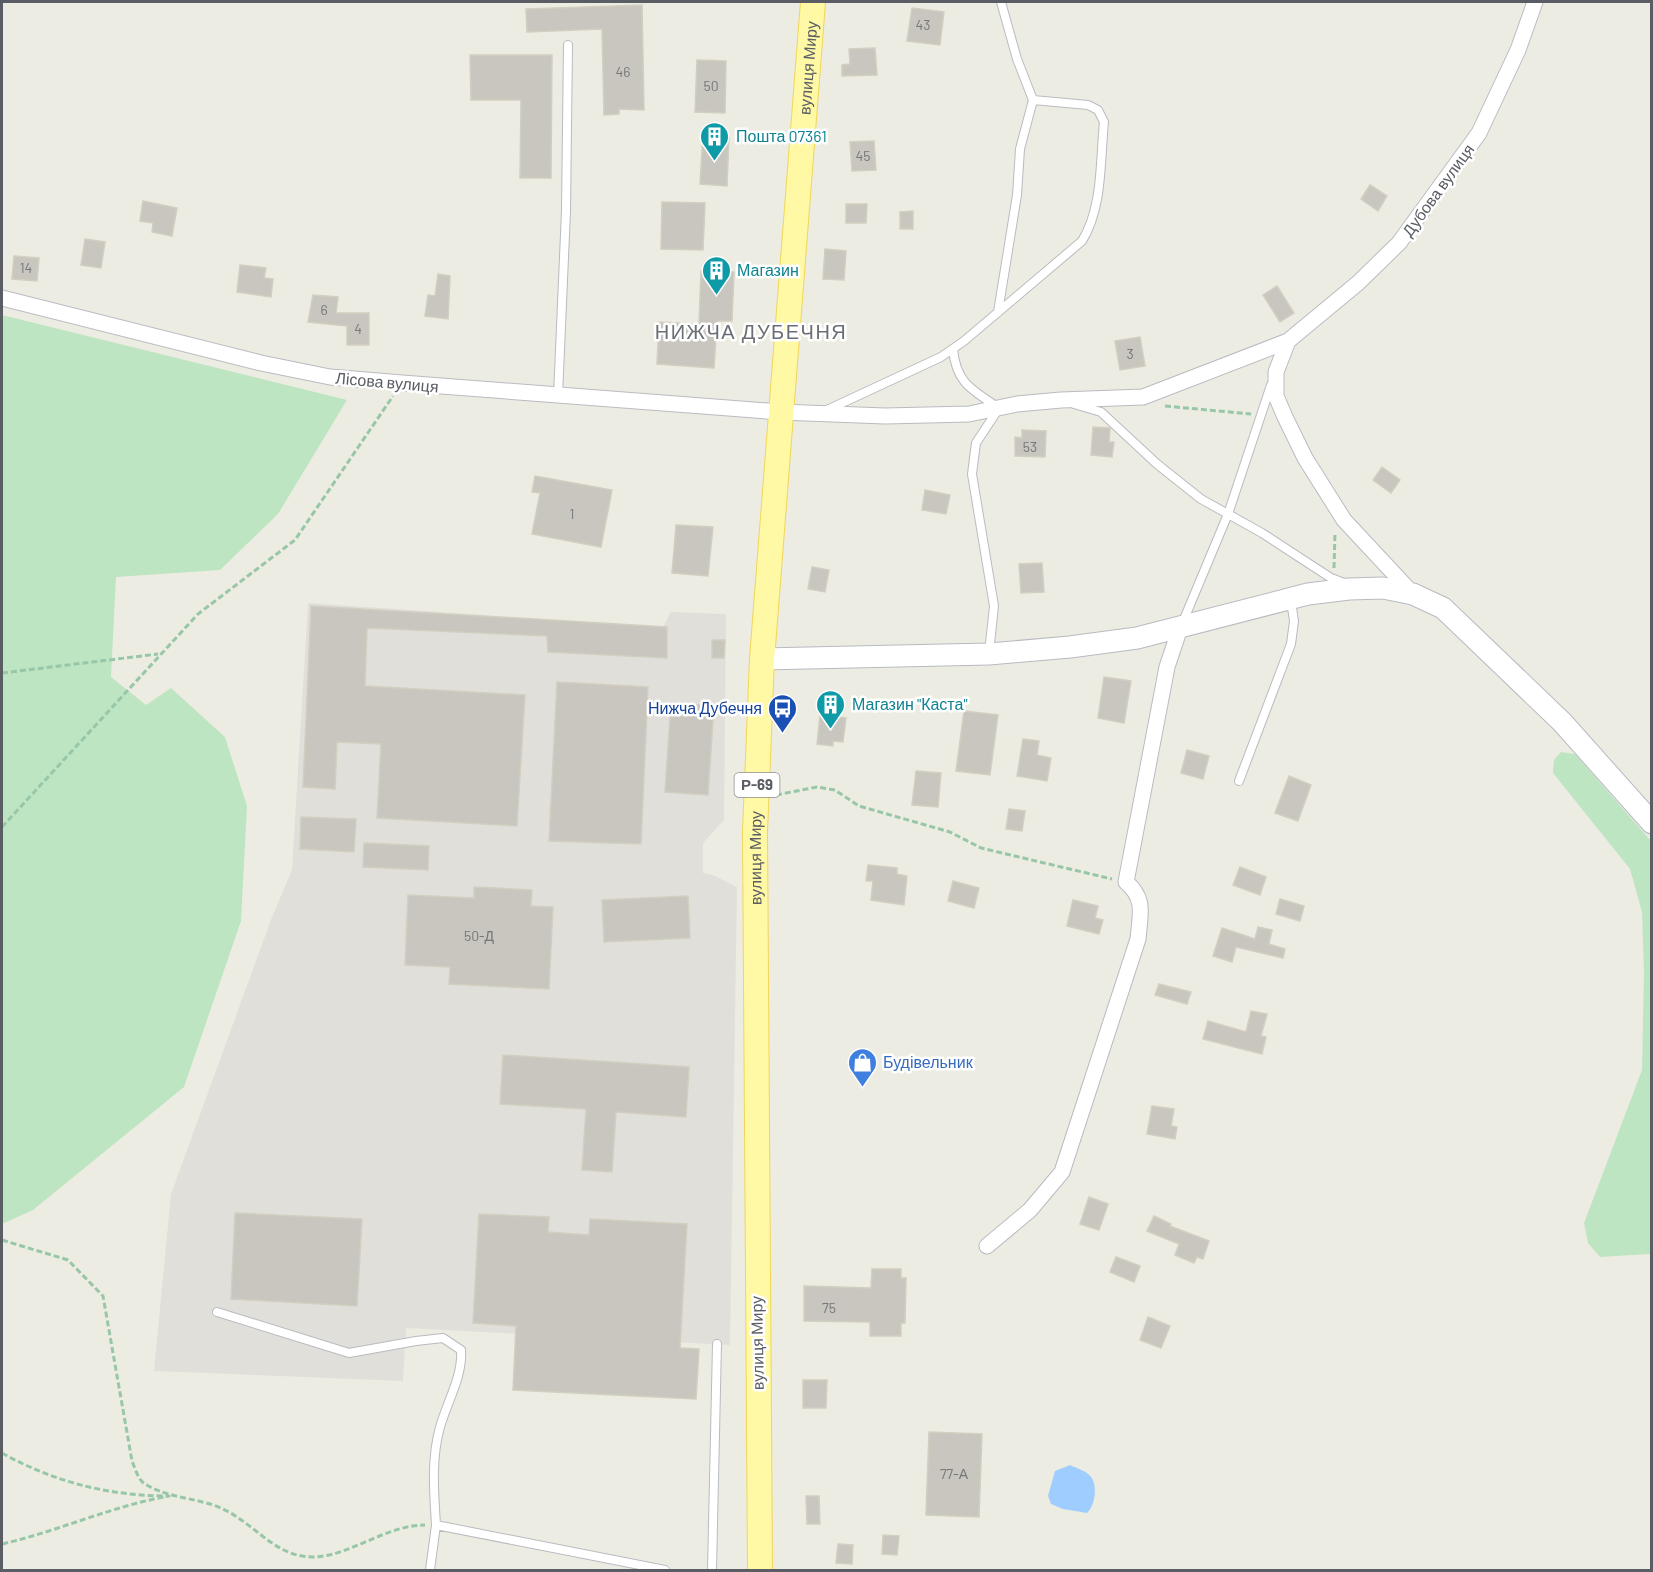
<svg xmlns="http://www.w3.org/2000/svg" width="1653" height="1572" viewBox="0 0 1653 1572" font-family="Barlow,sans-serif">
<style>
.industrial{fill:#e1dfda}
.green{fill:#bee5c2}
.water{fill:#a0cdff}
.building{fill:#c8c6bf;stroke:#d2cec0;stroke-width:1.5}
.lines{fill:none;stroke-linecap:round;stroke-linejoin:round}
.lane-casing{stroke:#babbc1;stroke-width:10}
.street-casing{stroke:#babbc1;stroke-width:17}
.secondary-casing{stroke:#b8bac1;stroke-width:23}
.primary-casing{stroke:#f2d557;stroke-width:26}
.path{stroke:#97c6a9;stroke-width:3;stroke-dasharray:6 3;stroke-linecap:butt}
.lane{stroke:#fff;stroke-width:8}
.street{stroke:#fff;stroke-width:15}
.secondary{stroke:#fff;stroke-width:21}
.primary{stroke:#fff9a5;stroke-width:24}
.labels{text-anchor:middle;stroke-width:5;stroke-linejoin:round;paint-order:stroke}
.number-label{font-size:14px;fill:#76777a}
.shield{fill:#fff;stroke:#8c8e92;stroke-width:1.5}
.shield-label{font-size:15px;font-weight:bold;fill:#5a5d63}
.street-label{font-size:16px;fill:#5a5d63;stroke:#fff}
.culture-label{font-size:16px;fill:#0d838f;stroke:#fff;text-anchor:start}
.transit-label{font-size:16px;fill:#164399;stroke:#fff;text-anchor:end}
.shop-label{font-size:16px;fill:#366cbe;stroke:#fff;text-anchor:start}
.quarter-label{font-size:20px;letter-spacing:1.5px;fill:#6b6f75;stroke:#fff}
</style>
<rect width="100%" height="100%" fill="#edece2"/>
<path class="industrial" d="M308,603l355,24 8,-15 55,2 -2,206 -21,23v30l10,2 24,12 -7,458 -324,-17 -3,53 -249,-10 17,-177 101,-277 20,-47z"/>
<path class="green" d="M2,315l345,85 -69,114 -58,56 -104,7 -5,100 35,28 25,-17 54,49 22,69 -6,115 -57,166 -151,123 -31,14z
M1561,752l14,2 76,87 -1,413 -50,3 -12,-14 -4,-20 58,-153 2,-98 -2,-60 -12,-43 -77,-96 1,-13z"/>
<path class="water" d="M1070,1465c6,3 17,6 21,12 7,9 4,29 -4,36l-24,-4 -12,-5 -3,-8 7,-25z"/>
<path class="building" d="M642,5l2,105 -25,-1v5l-15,1 -2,-86 -75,3 -1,-23z
M912,8l32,4 -4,33 -33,-4z
M875,48l2,27 -35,1v-11l8,-1 -1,-15z
M470,55h82l-1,123h-31l1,-78h-50z
M697,60l29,1 -1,52 -30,-1z
M703,135l26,2 -2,49 -27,-2z
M874,141l2,29 -24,1 -2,-29z
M1370,185l17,11 -9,15 -17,-12z
M143,201l34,7 -5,28 -20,-4 1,-9 -13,-2z
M662,202l43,1 -2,47 -42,-1z
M846,204h21l-1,19h-20z
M913,211v18h-13v-17z
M85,239l20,3 -4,26 -20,-3z
M825,249l21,2 -2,29 -21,-1z
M14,256l25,2 -2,23 -25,-2z
M240,265l26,3 -2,10 9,1 -2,18 -34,-5z
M701,271l33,1 -2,49h-15l-3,47 -57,-4 2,-42 40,2z
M438,274l12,2 -2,43 -23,-3 3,-21 7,1z
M1277,286l17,27 -14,9 -17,-27z
M313,295l25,2 -2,16h33v32h-22v-19l-39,-4z
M1140,337l5,29 -25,4 -5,-29z
M1093,427l17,1 -1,14h5l-2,15 -21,-2z
M1022,430l24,1 -1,26 -30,-1v-19l7,1z
M1382,467l18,13 -9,13 -18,-13z
M535,476l77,14 -11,57 -69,-13 8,-41 -8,-1z
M925,490l25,5 -4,19 -24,-4z
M676,525l37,2 -5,49 -36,-3z
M1042,563l2,29 -23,1 -2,-29z
M812,567l17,3 -4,22 -17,-3z
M311,606l356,21v31l-119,-6 -1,-16 -180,-8 -2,58 160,9 -8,131 -140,-8 4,-74 -44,-2 -2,47 -32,-2z
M712,640h13l-1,18h-12z
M1104,677l27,4 -7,42 -26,-5z
M557,682l91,5 -7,157 -92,-3z
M671,703l43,3 -6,89 -43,-3z
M964,711l34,4 -8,60 -34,-4z
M820,715l26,3 -3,24 -10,-1v5l-16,-2z
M1023,739l16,2 -2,14 14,3 -4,23 -30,-5z
M1187,750l22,6 -6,23 -22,-6z
M916,771l25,2 -3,34 -26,-2z
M1289,776l22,9 -13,36 -23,-8z
M1009,809l16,2 -3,20 -16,-2z
M301,817l55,2 -2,33 -54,-3z
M364,843l65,3 -1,24 -65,-3z
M868,865l29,3v6l10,2 -3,29 -33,-5 2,-19h-7z
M1240,867l26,10 -6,18 -27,-10z
M953,881l26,7 -5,20 -26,-7z
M474,887l58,3 -1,16 22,1 -4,82 -100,-5 1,-17 -45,-2 3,-70 66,3z
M688,896l2,42 -86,4 -2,-42z
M1280,899l24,7 -4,15 -24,-7z
M1073,900l25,6 -3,12 8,2 -4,14 -32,-8z
M1258,927l14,3 -3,14 16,5 -2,9 -47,-11 -4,15 -19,-6 9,-28 33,11z
M1159,984l32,8 -4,12 -32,-9z
M1251,1011l16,3 -6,22 5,1 -4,17 -59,-15 5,-18 38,11z
M503,1055l186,12 -3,50 -70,-5 -4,60 -30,-2 4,-61 -86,-5z
M1152,1106l22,3 -3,17 6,1 -2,12 -28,-5z
M1089,1197l19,7 -9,26 -19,-6z
M235,1213l127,6 -5,87 -126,-7z
M479,1214l70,3 -1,15 41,3 1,-16 97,5 -7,124 19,1 -3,50 -183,-9 3,-64 -43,-3z
M1154,1216l17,8 -1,2 39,15 -6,18 -6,-2 -3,6 -19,-8 4,-11 -32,-13z
M1116,1257l24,9 -6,16 -24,-10z
M872,1269h29v9h5l-1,45h-4v13h-31v-14l-66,-1v-35l67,2z
M1148,1317l22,9 -9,22 -21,-8z
M803,1380h24l-1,28h-23z
M929,1432l53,2 -3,83 -53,-2z
M806,1496h13l1,28h-13z
M883,1535l16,1 -2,19 -15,-1z
M838,1544l15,1 -1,19 -16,-1z"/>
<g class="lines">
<defs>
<path id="lane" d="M998,312l19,-117 3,-46 13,-49
M953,349c3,34 19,41 46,59l-23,35 -4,31 22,132 -5,47
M558,396l8,-185 2,-166
M1074,404l27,8 56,52 44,35 61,34 69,45 13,5
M827,410l114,-53 23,-16 118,-100c21,-34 18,-80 22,-119l-6,-12 -10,-5 -55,-5 -16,-41 -16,-57
M1182,624l46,-110 43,-129
M1239,781l52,-137 3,-23 -3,-20
M217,1312l132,41 67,-12 27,-3 18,12c2,26 -14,52 -21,77 -9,32 -6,65 -4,98
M430,1570l6,-45 229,45
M712,1570l5,-226"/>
<path id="street" d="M2,298l259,65 69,14 72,6 378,29 105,4 84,-2 48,-10 44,-4 82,-3 145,-56 70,-58 41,-40 80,-110 39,-83 17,-48
M1288,341l-12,31v24l9,21 20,41 39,62 69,74
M987,1246l43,-36 32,-38 76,-233c2,-25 8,-40 -12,-57l41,-215 13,-39"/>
<path id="secondary" d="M762,659l227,-5 81,-7 67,-9 171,-44 41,-5 34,-1 30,6 30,14 119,114 90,101"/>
<g id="primary">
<path id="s1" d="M760,1570l-5,-738 7,-173 51,-657"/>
</g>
</defs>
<use href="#lane" class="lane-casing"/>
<use href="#street" class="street-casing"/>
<use href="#secondary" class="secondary-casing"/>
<use href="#primary" class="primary-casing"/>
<path class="path" d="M1165,406l86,8
M1334,568l1,-36
M2,673l156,-19
M776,795l41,-8 18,3 24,16 91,26 31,16 131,31
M2,827l196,-213 97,-74 98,-144
M2,1240l66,20 35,36 29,165c3,7 6,19 13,23 26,16 56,13 82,27 34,18 53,52 97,45 34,-6 66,-31 101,-31
M2,1453c52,29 107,43 167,43 -57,10 -110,35 -167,48"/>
<use href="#lane" class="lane"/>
<use href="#street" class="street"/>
<use href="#secondary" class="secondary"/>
<use href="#primary" class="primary"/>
</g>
<defs>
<symbol id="building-pin" viewBox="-11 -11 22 30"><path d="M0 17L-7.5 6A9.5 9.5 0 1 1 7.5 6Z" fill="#0f9aa8" stroke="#fff"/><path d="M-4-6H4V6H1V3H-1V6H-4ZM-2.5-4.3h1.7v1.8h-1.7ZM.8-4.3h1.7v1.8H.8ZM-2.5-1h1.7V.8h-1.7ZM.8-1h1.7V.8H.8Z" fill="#fff"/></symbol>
<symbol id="bus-pin" viewBox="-11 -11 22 30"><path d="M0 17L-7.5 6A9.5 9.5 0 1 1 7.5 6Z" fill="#1a4fb4" stroke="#fff"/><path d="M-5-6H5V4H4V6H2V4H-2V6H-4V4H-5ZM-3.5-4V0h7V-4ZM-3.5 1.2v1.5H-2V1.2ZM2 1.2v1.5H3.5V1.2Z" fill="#fff"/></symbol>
<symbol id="shop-pin" viewBox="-11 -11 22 30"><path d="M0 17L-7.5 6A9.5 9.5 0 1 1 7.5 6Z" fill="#3f7fe0" stroke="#fff"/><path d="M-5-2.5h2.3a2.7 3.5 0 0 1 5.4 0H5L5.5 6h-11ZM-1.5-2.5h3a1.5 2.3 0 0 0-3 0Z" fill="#fff"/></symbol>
</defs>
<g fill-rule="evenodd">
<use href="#building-pin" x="698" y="120" width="33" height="45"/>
<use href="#building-pin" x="700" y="254" width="33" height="45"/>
<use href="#building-pin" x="814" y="688" width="33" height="45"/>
<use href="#bus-pin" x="766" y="692" width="33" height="45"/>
<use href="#shop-pin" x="846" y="1046" width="33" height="45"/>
</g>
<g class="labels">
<g class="number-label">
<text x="923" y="30">43</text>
<text x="623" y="77">46</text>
<text x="711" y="91">50</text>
<text x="863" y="161">45</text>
<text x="26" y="273">14</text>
<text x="324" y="315">6</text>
<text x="358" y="334">4</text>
<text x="1130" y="359">3</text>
<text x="1030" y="452">53</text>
<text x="572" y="519">1</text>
<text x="479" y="941">50-Д</text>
<text x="829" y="1313">75</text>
<text x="954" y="1479">77-А</text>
</g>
<rect class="shield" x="734.5" y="773" width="45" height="24" rx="4.5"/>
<g class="shield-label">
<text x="757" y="790">Р-69</text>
</g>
<g class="street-label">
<text dy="6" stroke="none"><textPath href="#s1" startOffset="1504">вулиця Миру</textPath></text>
<text transform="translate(1438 190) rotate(-54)" y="6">Дубова вулиця</text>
<text transform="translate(387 382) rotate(5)" y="6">Лісова вулиця</text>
<text dy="6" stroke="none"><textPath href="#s1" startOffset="712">вулиця Миру</textPath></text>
<text transform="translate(757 1343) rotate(-91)" y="6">вулиця Миру</text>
</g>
<g class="culture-label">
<text x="736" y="142">Пошта 07361</text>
<text x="737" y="276">Магазин</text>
<text x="852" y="710">Магазин "Каста"</text>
</g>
<g class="transit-label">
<text x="762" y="714">Нижча Дубечня</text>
</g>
<g class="shop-label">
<text x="883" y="1068">Будівельник</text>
</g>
<g class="quarter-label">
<text x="751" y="339">НИЖЧА ДУБЕЧНЯ</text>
</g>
</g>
<rect width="1653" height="1572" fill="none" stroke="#5a5d63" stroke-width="6"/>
</svg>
